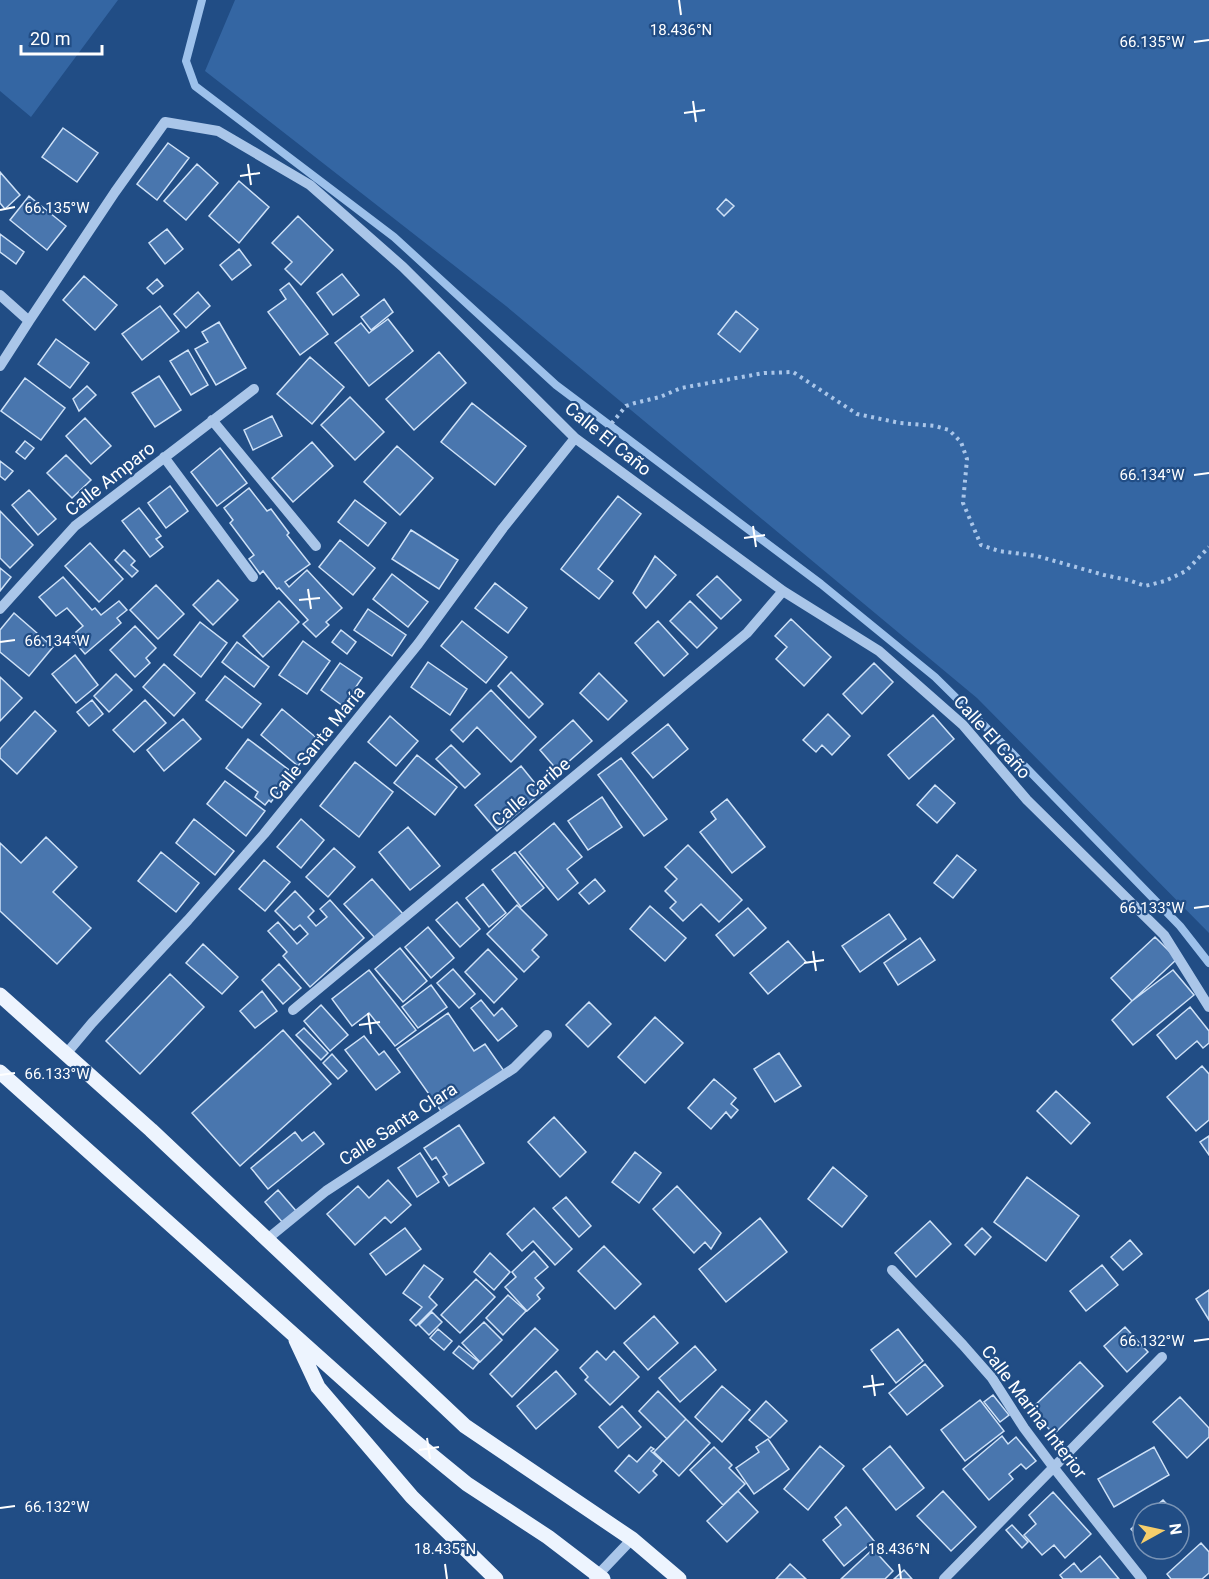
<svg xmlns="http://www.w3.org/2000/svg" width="1209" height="1579" viewBox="0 0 1209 1579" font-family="Roboto,sans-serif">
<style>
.park{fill:#3466a3}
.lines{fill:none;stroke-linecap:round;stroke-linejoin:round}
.stream{stroke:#9dc1eb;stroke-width:8}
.building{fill:#4976ae;stroke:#cee1f7;stroke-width:1.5}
.path{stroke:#aac6e9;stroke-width:4;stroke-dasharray:3 4.5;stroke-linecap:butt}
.minor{stroke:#aac6e9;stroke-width:10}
.major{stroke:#edf4fe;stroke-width:15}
.ticks{fill:none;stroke:#fff;stroke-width:2}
.labels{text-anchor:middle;stroke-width:4.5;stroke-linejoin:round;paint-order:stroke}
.street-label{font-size:18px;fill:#fff;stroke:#214d85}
.ticks-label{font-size:15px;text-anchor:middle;fill:#fff;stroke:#214d85;stroke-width:4.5;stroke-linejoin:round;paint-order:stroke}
</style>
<rect width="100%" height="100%" fill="#214d85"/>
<path class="park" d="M0,0h118l-87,117 -31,-26z
M235,0h974v933l-232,-235 -471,-392 -301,-235z"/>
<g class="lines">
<path class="stream" d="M202,0l-16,61 9,25 199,151 162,148 265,199 114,93 73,72 172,177 29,37"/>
</g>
<path class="building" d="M63,128l35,25 -21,29 -35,-25z
M168,143l21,15 -32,42 -20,-16z
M197,164l21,19 -32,37 -22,-19z
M0,172l20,23 -15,14 -5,-6z
M239,181l30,26 -30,36 -30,-27z
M29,196l37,30 -19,24 -37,-30z
M726,199l8,7 -10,10 -7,-7z
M298,216l35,34 -32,35 -16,-16 7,-7 -20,-19z
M167,229l16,20 -18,15 -16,-21z
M0,234l24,18 -8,12 -16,-12z
M239,249l12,16 -19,15 -12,-15z
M342,274l17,21 -26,20 -16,-22z
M84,276l33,29 -22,25 -32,-30z
M157,279l6,7 -10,8 -6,-6z
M289,283l39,51 -28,21 -32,-43 18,-13 -6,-9z
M198,292l12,14 -24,22 -12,-14z
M384,299l9,13 -22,18 -10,-13z
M160,306l19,25 -37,29 -20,-26z
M736,311l22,18 -18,23 -22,-18z
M388,319l25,32 -44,35 -34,-43 26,-20 8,10z
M219,322l27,46 -30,17 -21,-36 13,-7 -6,-10z
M56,339l33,24 -19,25 -32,-24z
M188,350l20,35 -17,10 -21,-34z
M439,352l27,31 -52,47 -28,-31z
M310,357l34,30 -32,37 -35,-30z
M159,376l22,34 -26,17 -23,-34z
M25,378l40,30 -24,32 -40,-29z
M87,386l9,9 -17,16 -6,-12z
M350,397l34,35 -29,28 -34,-35z
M472,403l54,43 -31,39 -54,-43z
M272,416l10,20 -29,14 -9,-20z
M85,418l26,28 -20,18 -25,-28z
M25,441l9,7 -9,11 -9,-7z
M312,442l21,24 -40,36 -21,-24z
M397,446l36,32 -33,37 -36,-33z
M220,448l27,35 -30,23 -26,-34z
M66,455l25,25 -19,18 -25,-25z
M0,461l13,10 -8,9 -5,-4z
M170,486l18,25 -22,17 -18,-25z
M249,488l18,23 4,-2 18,24 -2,2 23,29 -25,18 4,5 18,-17 35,38 -16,14 3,3 -13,12 -13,-13 5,-4 -29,-32 -2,1 -14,-18 -3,3 -11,-15 5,-4 -24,-32 3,-3 -9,-12z
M29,490l27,29 -18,16 -26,-30z
M618,496l23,18 -43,55 15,12 -14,18 -38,-30z
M355,500l31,23 -18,23 -30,-24z
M139,508l22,28 -5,3 7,8 -13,10 -28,-36z
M0,511l33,34 -23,23 -10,-10z
M411,530l47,30 -19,29 -47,-30z
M340,540l35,28 -22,27 -34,-28z
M90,543l33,36 -24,23 -34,-36z
M124,550l11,11 -4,4 7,6 -6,6 -17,-17z
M655,556l21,19 -30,33 -13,-15z
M0,568l11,9 -11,14z
M392,574l36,28 -20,25 -35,-28z
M717,576l24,24 -20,19 -24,-24z
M63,577l29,33 3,-2 6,7 18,-14 8,9 -10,8 4,5 -36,31 -11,-13 6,-5 -4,-4 7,-6 -16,-18 -11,8 -17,-19z
M218,580l20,20 -25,25 -20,-20z
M495,583l32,25 -19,25 -33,-25z
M156,585l28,29 -26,25 -28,-29z
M279,601l20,21 -36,35 -20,-21z
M690,601l27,27 -20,20 -27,-27z
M368,609l38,26 -14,21 -38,-26z
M14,613l39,34 -24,29 -29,-24v-22z
M791,619l40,38 -27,29 -28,-27 11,-12 -12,-11z
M462,621l45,36 -21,26 -45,-37z
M658,621l30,33 -24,22 -29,-33z
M200,622l27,21 -26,34 -27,-22z
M135,626l21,22 -10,10 4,5 -15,14 -25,-27z
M341,630l15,12 -9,12 -15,-12z
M303,641l27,20 -23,33 -28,-19z
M237,642l32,25 -15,20 -32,-25z
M75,655l23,30 -22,18 -24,-29z
M428,662l39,27 -17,26 -39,-28z
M340,663l22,15 -19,28 -22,-16z
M874,663l19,19 -31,32 -19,-20z
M164,664l31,29 -21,23 -31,-29z
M511,672l32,32 -14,14 -31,-32z
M599,673l28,28 -19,19 -28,-27z
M116,674l16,16 -23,22 -15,-16z
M225,676l36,28 -19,24 -36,-28z
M0,677l22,21 -22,23z
M491,690l45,47 -25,25 -34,-35 -14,15 -12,-12z
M92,700l11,14 -14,12 -12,-14z
M145,700l21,23 -32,29 -21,-22z
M282,709l37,31 -21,26 -37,-31z
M35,711l21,20 -39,43 -17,-16v-9z
M828,714l22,22 -18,19 -10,-10 -6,7 -13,-12z
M933,715l21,24 -45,40 -21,-24z
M390,716l28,25 -22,25 -28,-24z
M183,719l18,20 -37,32 -17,-21z
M573,720l19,21 -34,30 -18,-21z
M668,724l20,25 -35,29 -21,-25z
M248,739l45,34 -22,29 -2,-2 -4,5 -10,-8 3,-5 -32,-24z
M451,745l29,29 -15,14 -29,-29z
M417,755l40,32 -22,28 -41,-32z
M621,758l46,61 -23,17 -46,-61z
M355,762l38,30 -34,45 -39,-31z
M521,766l21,26 -45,39 -22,-26z
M225,781l40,30 -19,25 -39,-32z
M935,785l20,18 -18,20 -20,-18z
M602,797l20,30 -34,23 -20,-29z
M727,799l38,48 -33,26 -32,-41 16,-13 -5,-7z
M194,819l40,32 -19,24 -39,-32z
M301,819l23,21 -23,28 -24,-21z
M554,823l28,34 -15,12 11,14 -20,17 -39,-48z
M408,827l32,39 -30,24 -31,-38z
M46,837l31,30 -24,25 38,36 -34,36 -57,-53v-68l21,20z
M688,845l54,55 -23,22 -18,-18 -18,17 -13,-13 6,-6 -11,-11 12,-12 -12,-12z
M334,848l21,19 -27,30 -22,-20z
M161,852l38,31 -23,29 -38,-31z
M515,852l29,36 -23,19 -29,-37z
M957,855l19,15 -23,28 -19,-15z
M264,860l26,22 -25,29 -26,-22z
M372,879l31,35 -27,25 -32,-35z
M595,879l10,12 -16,13 -10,-11z
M483,884l23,29 -17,14 -23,-29z
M295,891l19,20 -6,6 8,9 11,-9 -7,-8 10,-9 34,38 -54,49 -27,-31 4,-4 -19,-21 10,-9 19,22 11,-10 -8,-9 -6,5 -19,-19z
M457,902l23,27 -20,18 -24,-27z
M517,905l30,30 -15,15 7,7 -15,15 -37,-38z
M650,906l36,32 -21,23 -35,-32z
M748,908l18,20 -32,28 -18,-21z
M889,914l17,25 -46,33 -18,-26z
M428,927l26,31 -23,20 -26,-31z
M1155,937l22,22 -45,42 -21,-23z
M920,938l15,22 -37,25 -14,-22z
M788,941l18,21 -38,32 -18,-21z
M203,944l35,33 -16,17 -36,-31z
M400,948l27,33 -24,21 -28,-33z
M488,949l29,30 -23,24 -29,-31z
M279,964l22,24 -18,16 -21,-24z
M453,969l22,25 -16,14 -22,-25z
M369,970l47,60 -21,16 -26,-33 -17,13 -20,-27z
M1173,970l21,25 -61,50 -21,-25 20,-19z
M170,974l34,33 -64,67 -34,-33z
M431,985l16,22 -29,21 -16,-21z
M262,991l15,20 -22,17 -15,-17z
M481,1000l13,16 8,-8 15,18 -19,15 -27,-33z
M589,1002l22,22 -23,23 -22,-22z
M321,1005l27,30 -18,16 -26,-30z
M1190,1007l19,24v12l-6,5 -6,-7 -21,18 -19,-24z
M448,1013l26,38 11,-7 19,27 -61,43 -46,-65z
M655,1017l28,26 -38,40 -27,-26z
M304,1028l24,25 -7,7 -25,-25z
M283,1030l48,54 -91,82 -48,-53z
M364,1036l15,19 5,-4 16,21 -24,18 -31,-40z
M779,1053l22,33 -26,16 -21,-33z
M332,1054l15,17 -9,8 -15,-16z
M1202,1066l7,8v46l-13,11 -29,-34z
M714,1079l22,19 -5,6 7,6 -7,8 -5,-6 -15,17 -23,-21z
M1056,1091l34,32 -19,21 -34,-33z
M554,1117l32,35 -26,25 -32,-35z
M459,1125l25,38 -35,23 -6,-9 4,-3 -11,-17 -4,3 -8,-12z
M295,1132l7,9 12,-9 10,12 -56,45 -17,-21z
M1209,1136v19l-9,-13z
M635,1152l26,21 -22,30 -27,-21z
M420,1153l19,29 -22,15 -19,-29z
M833,1167l34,29 -25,31 -34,-28z
M1027,1177l52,39 -33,45 -52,-39z
M388,1180l23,25 -20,18 -6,-6 -30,28 -28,-31 31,-28 11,12z
M677,1186l44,47 -10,16 -6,-7 -11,11 -41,-44z
M278,1190l19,22 -14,11 -18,-21z
M566,1197l25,29 -12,11 -26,-29z
M534,1208l38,41 -17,16 -22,-24 -11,10 -15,-17z
M760,1218l27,34 -61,50 -27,-33z
M930,1221l21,23 -35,33 -21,-24z
M405,1228l16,21 -35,26 -16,-21z
M982,1228l9,9 -16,18 -10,-10z
M1130,1240l12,14 -19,16 -12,-13z
M604,1246l37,38 -26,25 -37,-38z
M534,1251l14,16 -13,11 9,10 -7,7 3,4 -13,12 -22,-24 11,-10 -4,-5z
M490,1253l20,19 -16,18 -20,-18z
M424,1265l19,14 -14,18 8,8 -21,21 -6,-6 12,-13 -19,-14z
M1102,1265l16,20 -32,26 -16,-20z
M476,1279l19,18 -35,36 -19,-18z
M1209,1290v30l-13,-21z
M508,1295l18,16 -23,24 -17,-17z
M432,1312l10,10 -13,13 -10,-10z
M654,1316l24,27 -30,27 -24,-27z
M484,1322l18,18 -22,22 -18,-19z
M1125,1327l23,25 -21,20 -23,-26z
M535,1328l23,22 -46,47 -22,-23z
M438,1329l14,12 -8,9 -14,-12z
M898,1329l25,32 -27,22 -25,-33z
M459,1346l20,16 -6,7 -20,-16z
M695,1346l21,24 -36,32 -21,-24z
M597,1351l9,9 8,-9 25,26 -29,28 -25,-25 3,-3 -8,-9z
M1080,1362l23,24 -49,48 -24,-24z
M925,1364l18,22 -36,29 -18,-22z
M556,1371l20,23 -40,35 -19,-23z
M722,1386l28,24 -28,32 -27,-25z
M658,1391l28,28 -19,20 -28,-28z
M993,1395l16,20 -9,7 -16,-20z
M1180,1397l29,31v9l-22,21 -34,-36z
M980,1400l24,31 -39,30 -24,-31z
M766,1401l21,20 -17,17 -21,-18z
M622,1406l19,21 -23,21 -19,-21z
M686,1419l24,24 -31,33 -25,-24z
M1002,1436l6,8 8,-7 20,24 -10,8 -5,-5 -12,10 4,5 -24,21 -26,-31z
M768,1439l21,30 -35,25 -18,-26 23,-16 -3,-5z
M820,1446l24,20 -36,44 -24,-21z
M890,1446l34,42 -28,22 -33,-41z
M651,1447l3,2 -3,2 11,10 -9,10 4,4 -18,18 -24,-22 14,-16 8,7z
M714,1447l18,18 -3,3 16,16 -22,21 -33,-35z
M1154,1447l15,28 -55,32 -16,-28z
M738,1491l20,21 -31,30 -20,-21z
M943,1491l33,36 -25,24 -34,-35z
M1053,1492l38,42 -26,24 -11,-13 -12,10 -18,-20 12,-11 -7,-9z
M1163,1500l12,13h-27z
M846,1507l28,34 -30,25 -21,-26 18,-15 -6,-8z
M1143,1518v24l-12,-13z
M1012,1525l16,17 -6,6 -16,-18z
M1201,1543l8,9v21l-7,6h-31l-4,-5z
M873,1549l20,22 -8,8h-44z
M1100,1556l19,23h-56l-3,-4 14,-12 7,9z
M790,1564l16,15h-30z
M904,1570l8,9h-18z"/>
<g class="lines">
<path class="path" d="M602,435l24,-29 9,-3 25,-6 21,-9 83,-15 29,-1 64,42 43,9 35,3 14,4 12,12 6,17 -4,44 18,42 18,6 38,5 67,19 24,5 17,6 20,-5 21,-10 23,-24"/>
<path class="minor" d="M0,295l29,26 86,-129 50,-70 53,9 92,54 93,82 172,171 208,153 96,60 84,74 64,75 137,135 45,72
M0,366l29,-45
M212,420l104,126
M164,457l89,120
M0,609l75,-83 179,-137
M293,1010l454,-377 36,-42
M66,1054l26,-31 96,-103 76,-86 154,-190 85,-116 72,-90
M266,1240l60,-49 188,-123 33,-33
M892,1270l71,75 29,33 32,50 30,40 88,111
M594,1579l38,-40
M944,1579l218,-222"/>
<path class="major" d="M0,995l151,135 314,296 167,113 47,40
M0,1072l390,349 77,63 81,53 55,42
M296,1340l22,47 94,110 84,82"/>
</g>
<path class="ticks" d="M679,0l2,15M1194,42l15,-2M693,101l3,21M684,113l21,-3M248,164l3,21M240,176l20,-3M0,210l15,-3M1194,475l15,-2M753,526l3,21M744,538l21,-3M308,589l3,20M299,600l21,-2M0,642l15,-2M1194,908l15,-2M813,951l3,20M804,963l20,-3M368,1013l3,21M359,1025l21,-3M0,1075l15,-2M1194,1341l15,-2M872,1375l3,21M863,1387l21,-3M427,1438l3,21M419,1450l20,-3M0,1508l15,-2M445,1564l2,15M899,1564l2,15"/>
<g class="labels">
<g class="street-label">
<text transform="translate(608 439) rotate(39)" y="6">Calle El Caño</text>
<text transform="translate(110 479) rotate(-38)" y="6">Calle Amparo</text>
<text transform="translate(992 737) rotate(48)" y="6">Calle El Caño</text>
<text transform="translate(317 743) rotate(-51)" y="6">Calle Santa María</text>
<text transform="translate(531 792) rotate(-40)" y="6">Calle Caribe</text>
<text transform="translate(398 1124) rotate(-33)" y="6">Calle Santa Clara</text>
<text transform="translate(1034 1412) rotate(53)" y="6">Calle Marina Interior</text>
</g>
</g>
<g class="ticks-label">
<text x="681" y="35">18.436°N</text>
<text x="1152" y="47">66.135°W</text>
<text x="57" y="213">66.135°W</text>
<text x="1152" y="480">66.134°W</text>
<text x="57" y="646">66.134°W</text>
<text x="1152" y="913">66.133°W</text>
<text x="57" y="1079">66.133°W</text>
<text x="1152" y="1346">66.132°W</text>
<text x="57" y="1512">66.132°W</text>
<text x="445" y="1554">18.435°N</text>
<text x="899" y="1554">18.436°N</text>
</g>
<g transform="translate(1161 1531) rotate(82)"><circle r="28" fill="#214d85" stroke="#7a94b6" stroke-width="1.5"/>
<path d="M0-4.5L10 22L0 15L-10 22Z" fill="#f6ce6b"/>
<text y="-9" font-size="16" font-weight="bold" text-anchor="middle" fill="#ffffff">N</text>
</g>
<path d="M21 45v9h81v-9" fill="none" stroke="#ffffff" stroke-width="3"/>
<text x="30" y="45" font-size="18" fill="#ffffff" stroke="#214d85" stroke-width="4.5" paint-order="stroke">20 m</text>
</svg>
